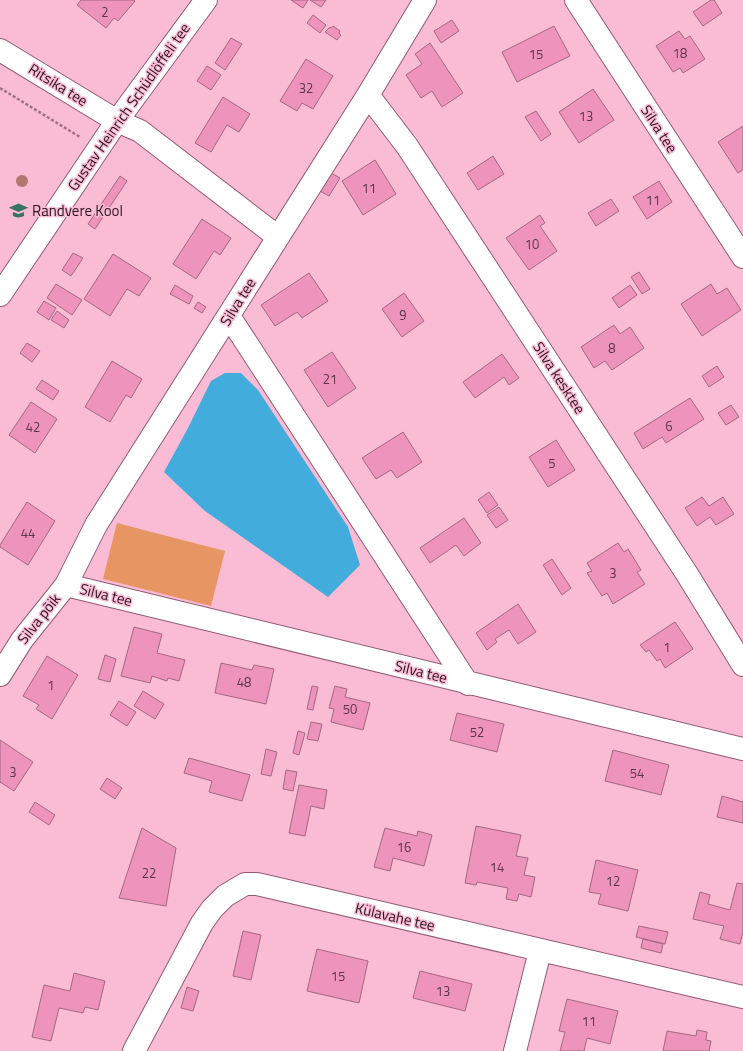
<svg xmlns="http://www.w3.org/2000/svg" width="743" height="1051" viewBox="0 0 743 1051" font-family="'Titillium Web',sans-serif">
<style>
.green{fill:#e79663}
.water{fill:#42acdd}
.building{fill:#ee93bb;stroke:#a26982}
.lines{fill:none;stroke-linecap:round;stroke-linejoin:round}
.street-casing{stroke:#925b73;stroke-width:24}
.path{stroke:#9e7184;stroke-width:2.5;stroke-dasharray:3 2;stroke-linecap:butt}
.street{stroke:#fff;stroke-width:22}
.tree{fill:#b27870}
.labels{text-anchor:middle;stroke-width:3;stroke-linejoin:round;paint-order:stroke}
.number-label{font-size:13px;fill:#5c3547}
.street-label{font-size:15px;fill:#2c1620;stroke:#fabbd5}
.poi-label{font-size:15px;fill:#2c1620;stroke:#fabbd5;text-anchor:start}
</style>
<rect width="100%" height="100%" fill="#fabbd5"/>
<path class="green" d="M117,523l108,28 -14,55 -108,-27z"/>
<path class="water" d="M225,373h16l17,17 90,137 12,38 -32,32 -123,-86 -41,-39 24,-44 23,-47z"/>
<path class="building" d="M81,0h53l1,1 -17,20 -4,-3 -8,10 -29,-23z
M291,0h17l-5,8z
M310,0h16l-5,7z
M711,0h3l8,13 -19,13 -10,-14z
M313,15l13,10 -6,8 -13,-10z
M452,20l7,11 -18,12 -7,-12z
M333,26l7,5 -1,2 2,2 -4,5 -12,-8 5,-5 1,1z
M554,26l16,30 -53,26 -15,-30z
M679,31l6,8 5,-3 15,23 -22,14 -3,-5 -7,4 -17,-26z
M231,38l11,6 -17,26 -10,-7z
M430,43l33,50 -21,14 -10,-16 -11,7 -15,-23 16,-11 -7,-10z
M306,59l27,17 -20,33 -11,-6 -5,8 -17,-10z
M207,66l14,9 -10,15 -14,-9z
M593,89l21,31 -35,23 -20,-31z
M223,97l27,17 -11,18 -12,-7 -16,27 -16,-9z
M536,111l15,23 -10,7 -16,-24z
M743,126v44l-5,3 -20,-31z
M493,156l11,18 -26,16 -11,-17z
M375,160l21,34 -33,21 -21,-34z
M331,173l9,5 -11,18 -9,-5z
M120,176l7,5 -32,48 -7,-5z
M659,181l13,21 -25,17 -14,-22z
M611,199l8,12 -23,15 -8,-13z
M540,215l5,8 -5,3 17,25 -28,19 -23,-32z
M202,219l29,19 -11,17 -6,-4 -18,28 -23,-15z
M73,253l10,5 -12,18 -9,-6z
M113,254l38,24 -12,18 -12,-7 -17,27 -26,-17z
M639,272l11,17 -8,5 -11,-17z
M309,273l19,28 -26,17 -5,-6 -22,14 -14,-21z
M56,284l26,16 -10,15 -25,-17z
M711,284l6,10 10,-6 14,22 -39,26 -21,-32z
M175,285l18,11 -4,8 -19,-10z
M630,285l7,10 -18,13 -7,-10z
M404,293l20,28 -22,16 -20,-28z
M44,301l12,7 -7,12 -12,-8z
M198,302l8,5 -4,6 -8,-5z
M57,311l12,9 -5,8 -13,-8z
M614,325l6,9 10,-7 14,21 -32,22 -7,-9 -11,7 -13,-21z
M27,343l13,8 -8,11 -12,-9z
M332,352l24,36 -28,19 -24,-37z
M502,354l17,24 -10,7 -5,-8 -29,21 -12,-16z
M112,361l30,18 -11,19 -5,-3 -16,27 -25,-15z
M717,366l7,11 -15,10 -7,-11z
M42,380l17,11 -6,9 -17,-11z
M690,398l14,21 -38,24 -4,-6 -19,12 -9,-16z
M31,402l26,17 -22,34 -26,-18z
M731,405l8,12 -13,8 -8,-12z
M403,432l19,30 -25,16 -6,-8 -15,9 -14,-21z
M556,440l19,30 -27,17 -19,-30z
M489,492l9,13 -11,8 -9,-13z
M702,497l7,9 14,-9 11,17 -18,11 -6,-8 -13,9 -12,-18z
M27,502l28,19 -27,44 -28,-18v-2z
M499,507l9,13 -12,8 -9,-13z
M464,518l17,25 -17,13 -8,-11 -26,18 -10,-15z
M618,543l6,9 4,-3 13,21 -4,2 8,12 -32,20 -6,-11 -5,3 -15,-23 5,-2 -5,-8z
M552,559l19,29 -9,7 -19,-30z
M518,604l18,28 -18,12 -9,-14 -14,9 2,3 -10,8 -11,-17z
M675,622l18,27 -28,19 -5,-9 -3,2 -8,-11 -3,2 -6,-7z
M134,627l28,7 -5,19 28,7 -6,21 -11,-3 -1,3 -15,-5 -2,7 -29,-7z
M105,655l11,4 -6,23 -12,-3z
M47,656l31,19 -26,44 -16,-10 3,-4 -16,-9z
M221,663l31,7 2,-5 20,4 -8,35 -51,-11z
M312,686l6,1 -5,23 -6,-1z
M335,686l12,3 -2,8 25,6 -7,27 -32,-8 3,-13 -5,-1z
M143,691l21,13 -9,15 -21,-13z
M119,701l17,11 -9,14 -17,-11z
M457,713l47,11 -7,28 -47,-12z
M311,722l11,2 -4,17 -11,-2z
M298,731l7,2 -6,22 -6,-2z
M0,740l33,22 -19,29 -14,-9z
M266,749l11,3 -6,24 -10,-2z
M613,750l56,15 -8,30 -56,-14z
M189,758l61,17 -8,26 -33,-9 3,-11 -28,-8z
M286,770l11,2 -4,19 -10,-2z
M107,778l15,10 -7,11 -15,-10z
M299,785l28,5 -3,19 -13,-3 -6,30 -16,-3z
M722,796l21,6v21l-26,-6z
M35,802l20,13 -6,10 -20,-13z
M476,826l45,9 -5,21 12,2 -4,17 11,2 -4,20 -12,-3 -2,7 -11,-2 2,-11 -31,-6 -1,3 -11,-2z
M142,828l34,20 -10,58 -47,-8z
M385,828l32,8 1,-5 14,4 -8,31 -31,-8 -3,13 -16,-4z
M596,860l42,10 -10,41 -30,-7 3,-10 -12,-2z
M737,883l6,1v47l-3,13 -20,-5 4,-13 -31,-7 7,-27 10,3 -2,9 22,6z
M639,926l29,6 -3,12 -29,-7z
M243,931l18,4 -10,45 -18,-4z
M643,939l20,5 -2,9 -20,-5z
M317,949l51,12 -9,42 -52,-12z
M420,971l52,13 -7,27 -52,-13z
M74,973l31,8 -7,29 -13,-3 -2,6 -24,-5 -8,33 -19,-4 12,-52 26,6z
M187,987l12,4 -6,20 -12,-3z
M567,999l51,12 -8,33 -23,-6 -3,13h-24l5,-19 -6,-1z
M697,1030l10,2 -1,8 5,1 -2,10h-46l4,-20 29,5z"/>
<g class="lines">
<defs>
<path id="street" d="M425,0l-57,95 -272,430 -30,60 677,164
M576,0l167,257
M0,50l117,71 23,10 138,106
M368,95l39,51 280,428 56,91
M0,295l117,-174 89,-121
M229,316l239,368
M0,675l22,-35 44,-55
M134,1051l68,-128 10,-14 13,-13 20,-12h12l486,113
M515,1051l25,-100"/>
</defs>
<use href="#street" class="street-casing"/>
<path class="path" d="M0,88l80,49"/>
<use href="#street" class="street"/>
</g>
<circle class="tree" cx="22" cy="181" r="6"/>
<defs>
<symbol id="school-bare" viewBox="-9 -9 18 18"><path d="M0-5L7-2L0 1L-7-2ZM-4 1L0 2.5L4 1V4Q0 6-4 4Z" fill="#357562" stroke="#fabbd5" stroke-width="2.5" paint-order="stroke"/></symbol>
</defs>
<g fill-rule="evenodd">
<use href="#school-bare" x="6" y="198" width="25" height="25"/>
</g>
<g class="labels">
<g class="number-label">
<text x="105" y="17">2</text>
<text x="680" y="58">18</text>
<text x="536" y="59">15</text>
<text x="306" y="93">32</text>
<text x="586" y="121">13</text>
<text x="369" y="193">11</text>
<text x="653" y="205">11</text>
<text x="532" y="249">10</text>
<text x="403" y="320">9</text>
<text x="612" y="353">8</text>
<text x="330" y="384">21</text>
<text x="669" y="431">6</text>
<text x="33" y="432">42</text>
<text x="552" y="468">5</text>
<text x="28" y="538">44</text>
<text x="613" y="578">3</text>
<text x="667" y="652">1</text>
<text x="244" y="687">48</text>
<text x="51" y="690">1</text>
<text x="350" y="714">50</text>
<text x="477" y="737">52</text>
<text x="13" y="777">3</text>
<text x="637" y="778">54</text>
<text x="404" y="852">16</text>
<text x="497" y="872">14</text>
<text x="149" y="878">22</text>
<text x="613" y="886">12</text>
<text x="338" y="981">15</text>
<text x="443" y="996">13</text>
<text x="589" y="1026">11</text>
</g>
<g class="street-label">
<text transform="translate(58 85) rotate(32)" y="5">Ritsika tee</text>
<text transform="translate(129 107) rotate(-55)" y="5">Gustav Heinrich Schüdlöffeli tee</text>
<text transform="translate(659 129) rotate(57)" y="5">Silva tee</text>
<text transform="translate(238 302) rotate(-58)" y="5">Silva tee</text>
<text transform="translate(559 378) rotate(57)" y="5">Silva kesktee</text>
<text transform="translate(106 595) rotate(14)" y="5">Silva tee</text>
<text transform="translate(39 619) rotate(-52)" y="5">Silva põik</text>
<text transform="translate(421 672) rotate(14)" y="5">Silva tee</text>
<text transform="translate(395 917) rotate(13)" y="5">Külavahe tee</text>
</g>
<g class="poi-label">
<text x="32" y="216">Randvere Kool</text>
</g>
</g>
</svg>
